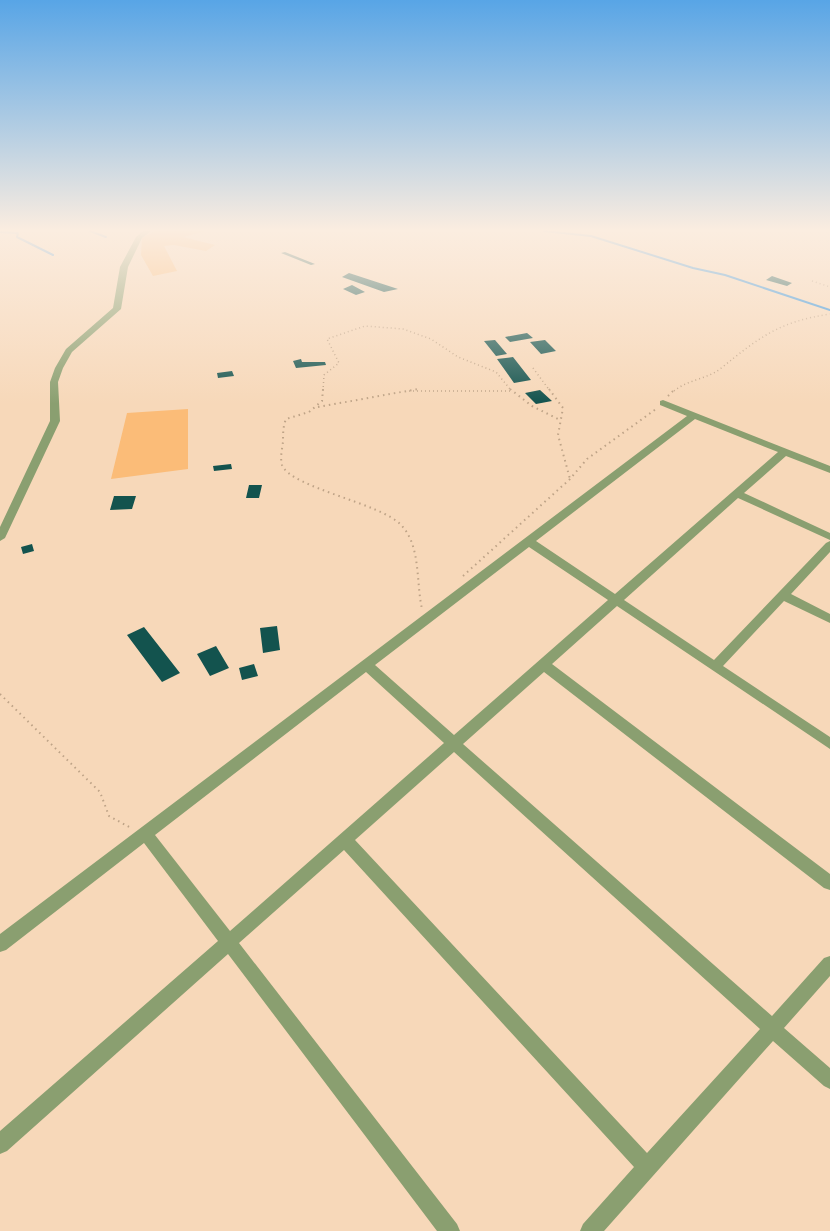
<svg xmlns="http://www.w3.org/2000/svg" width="830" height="1231" viewBox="0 0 830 1231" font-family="'Fira Sans',sans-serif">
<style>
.green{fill:#fbbc78}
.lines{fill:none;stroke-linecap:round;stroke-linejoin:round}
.stream{stroke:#218fe3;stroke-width:2}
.building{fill:#13534e}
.path-far1{stroke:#bea387;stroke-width:1.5;stroke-dasharray:1 3;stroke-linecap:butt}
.path{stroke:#bea387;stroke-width:2;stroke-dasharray:1.5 4;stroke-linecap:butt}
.street{fill:#8a9f70;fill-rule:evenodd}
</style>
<rect width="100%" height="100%" fill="#f7d8b9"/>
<path class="green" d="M155,231h51l-23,6 32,8 -9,6 -32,-6 -10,1 13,25 -24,5 -12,-21 1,-17z
M188,409v60l-77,10 16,-66z"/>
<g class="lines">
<path class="stream" d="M90,231l16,6
M544,231l47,5 102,32 32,7 105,35
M0,232l18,1 -1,4 36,18"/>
</g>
<path class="building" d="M285,252l30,12 -4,1 -30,-12z
M349,273l49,16 -14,3 -42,-15z
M772,276l20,7 -5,3 -21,-6z
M352,285l13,7 -9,3 -13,-6z
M527,333l6,5 -23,4 -5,-5z
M495,340l12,14 -11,2 -12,-15z
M545,340l11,11 -15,3 -11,-12z
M513,357l18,23 -17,3 -17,-24z
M301,359l1,3h23l1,3 -30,3 -3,-7z
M232,371l2,5 -16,2 -1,-5z
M540,390l12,11 -16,3 -11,-11z
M231,464l1,5 -18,2 -1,-5z
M249,485h13l-3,13h-13z
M114,496h22l-4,13 -22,1z
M32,544l2,7 -11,3 -2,-7z
M277,626l3,24 -17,3 -3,-25z
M144,627l36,46 -18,9 -35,-47z
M216,646l13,22 -19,8 -13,-22z
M254,664l4,12 -16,4 -3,-12z"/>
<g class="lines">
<path class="path-far1" d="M812,281l18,6
M533,368l17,23
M323,391l1,-16 15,-12 -12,-24 38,-13 38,3 28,10 27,18 38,15 14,17
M409,391h103
M674,391c13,-11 33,-12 46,-22 40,-32 58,-47 110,-55"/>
<path class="path" d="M323,389l-1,12 -13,11 -23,7c-3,7 -3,15 -3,23 -1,7 -3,16 -1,23 9,23 99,38 119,60 20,20 15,58 21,84
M510,389l22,17 28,14
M549,389l14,19 -5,27 12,44
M668,396l7,-7
M318,407l100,-18
M463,576l107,-97 17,-20 69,-50
M0,694l100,98 9,24 22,12"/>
<path class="street" d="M143,231h8l-9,7 -14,29 -7,42 -49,43 -9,16 -5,14 2,39 -55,117 -5,3v-14l50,-106v-39l5,-14 11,-19 47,-41 7,-41 16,-30z
M663,400l167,66v7l-44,-17 -42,37 86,40v7l-92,-42 -114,102 90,60 112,-117 4,-2v11l-39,42 39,20v9l-46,-22 -61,65 107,71v12l-213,-143 -65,58 278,210v16l-6,-2 -280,-216 -81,72 309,272 52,-58 6,-2v20l-46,52 46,40v21l-6,-3 -51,-45 -169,190h-24l3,-7 51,-57 -290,-317 -105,93 218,281 3,7h-23l-209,-277 -221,197 -7,3v-23l218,-190 -74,-98 -138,107 -6,2v-18l687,-518 -27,-11v-4zM695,419l83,33 -163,142 -79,-53zM529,547l79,53 -154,135 -79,-70zM366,672l78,71 -214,188 -75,-96zM454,752l306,277 -113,124 -292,-313z"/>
</g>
<linearGradient id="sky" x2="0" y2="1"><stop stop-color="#58a5e6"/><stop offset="0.57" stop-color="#fbede0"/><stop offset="1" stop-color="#fbede0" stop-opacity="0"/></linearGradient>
<rect width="830" height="404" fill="url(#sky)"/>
</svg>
